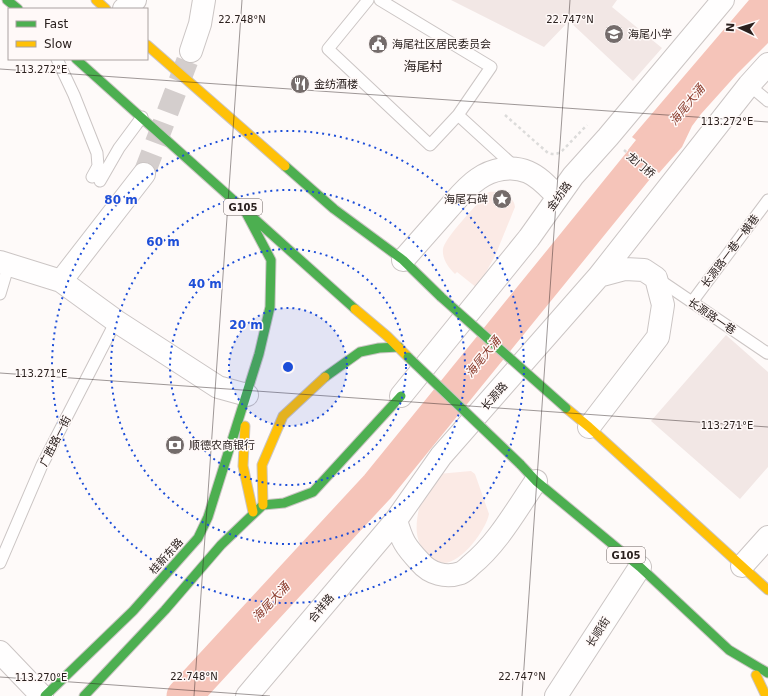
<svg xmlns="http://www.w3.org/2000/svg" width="768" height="696" viewBox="0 0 768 696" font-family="'DejaVu Sans','Noto Sans SC',sans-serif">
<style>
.built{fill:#f2e7e5}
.green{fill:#fbeae5}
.water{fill:#f5c4b9}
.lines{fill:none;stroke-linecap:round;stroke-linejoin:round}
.river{stroke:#f5c4b9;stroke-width:35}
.street-tunnel{stroke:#d4cecd;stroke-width:22;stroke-dasharray:22 11;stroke-linecap:butt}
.lane-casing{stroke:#cbc5c4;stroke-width:13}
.street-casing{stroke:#cbc5c4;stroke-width:24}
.fast-casing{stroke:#cbc5c4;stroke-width:11}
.slow-casing{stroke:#cbc5c4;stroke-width:11}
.path{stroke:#dcdbda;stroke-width:2.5;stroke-dasharray:3 3;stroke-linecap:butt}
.lane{stroke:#fffefe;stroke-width:11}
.street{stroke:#fffefe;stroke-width:22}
.fast{stroke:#4caf50;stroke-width:9}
.slow{stroke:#ffc107;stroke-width:9}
.fast-bridge-casing{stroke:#cbc5c4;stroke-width:11;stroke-linecap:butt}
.fast-bridge{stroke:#4caf50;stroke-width:9}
.ticks{fill:none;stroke:#2a201e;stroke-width:1;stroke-opacity:0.45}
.ring{fill:none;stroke:#1d4ed8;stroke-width:2;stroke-dasharray:2 4}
.labels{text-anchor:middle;stroke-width:3;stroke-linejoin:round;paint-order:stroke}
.shield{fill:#fff9f8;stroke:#6a615f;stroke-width:1}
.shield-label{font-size:10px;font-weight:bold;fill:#2a201e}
.poi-label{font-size:11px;fill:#2a201e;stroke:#fff9f8;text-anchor:start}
.street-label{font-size:11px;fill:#2a201e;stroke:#fff9f8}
.water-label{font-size:12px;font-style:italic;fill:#8b3b2c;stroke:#fff9f8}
.quarter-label{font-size:13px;fill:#2a201e;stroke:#fff9f8}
.ticks-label{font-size:10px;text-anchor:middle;fill:#2a201e;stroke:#fff9f8;stroke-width:3;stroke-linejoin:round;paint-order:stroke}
.centre{fill:#1d4ed8;stroke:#fff9f8;stroke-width:2}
.ring-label{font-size:12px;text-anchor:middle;font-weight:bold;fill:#1d4ed8;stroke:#fff9f8;stroke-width:3;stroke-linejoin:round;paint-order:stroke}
</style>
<rect width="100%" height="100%" fill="#fefaf9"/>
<path class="built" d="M451,0h166l-5,7 50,41 -29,33 -64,-60 -25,26z
M726,335l42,37v95l-28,32 -89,-78z"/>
<path class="green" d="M489,192c10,-1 25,3 26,15l-20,49 -18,32 -20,-16 -2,2c-7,-7 -13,-15 -12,-25 2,-12 34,-44 43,-55z
M471,471l4,3 14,40c-3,16 -28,50 -46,49 -5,-1 -7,-3 -11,-5 -18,-14 -17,-30 -13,-50 1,-4 1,-8 2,-12 4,-8 12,-15 17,-22z"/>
<path class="water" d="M749,0h19v43l-31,31 -36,40 -9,12 -10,21 -23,26 -31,-23 8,-10 -4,-3z"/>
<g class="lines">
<path class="river" d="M184,696l194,-210 295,-363"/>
<path class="street-tunnel" d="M144,174l47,-123"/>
<defs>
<path id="lane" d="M368,0l-40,49 102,96 28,-30 33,-48 -111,-67
M57,59l17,36 23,58 1,13 -6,11
M749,85l19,16
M458,115l57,52
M100,181l19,-33 23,-31
M658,279l109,74 1,-1
M0,294l9,-30
M692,302l76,-102
M0,563l42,-98 74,-144"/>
<path id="street" d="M124,9l11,-9
M191,51l9,-27 4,-24
M403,260c15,-17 30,-34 45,-51 9,-10 18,-22 30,-30 14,-10 34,-14 50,-7 12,5 21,16 30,25
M0,262l61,19 55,40 102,66 29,8
M61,281l83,-107
M401,396l128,-158 44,-62 35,-39 115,-137
M589,427l69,-90 5,-32 -7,-27 -12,-8 -19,-1 -26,7
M396,520c6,21 9,26 24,42 10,12 26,16 41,11 4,-2 7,-5 10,-8 27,-22 45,-55 65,-84
M742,566l26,-29
M0,652l42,44
M247,696l149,-176 45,-64 158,-180 150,-191 19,-21
M556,696l84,-129"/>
<path id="fast" d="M7,0l11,9
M76,59l279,250
M285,166l49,43 69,51 38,37
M325,377l35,-25 19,-4 20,-1
M520,464l16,17 104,86 89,83 39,23
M45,696l88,-85 65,-73 10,-21 51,-163 11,-47 1,-47 -26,-49
M84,696l81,-86 56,-65 25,-24 17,-16 21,-2 29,-11 88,-96"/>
<path id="slow" d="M96,0l10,9
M147,45l138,121
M355,309l32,27 21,21
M566,408l23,19 179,163
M245,426l-2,40 10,46
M263,505l-1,-40 21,-49 42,-39
M756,675l10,21"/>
</defs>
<use href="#lane" class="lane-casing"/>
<use href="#street" class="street-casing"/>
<use href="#fast" class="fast-casing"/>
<use href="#slow" class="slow-casing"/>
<path class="path" d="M505,115l43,38c6,2 10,1 14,-2l25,-26
M624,150l28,24"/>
<use href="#lane" class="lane"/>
<use href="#street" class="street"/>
<use href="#fast" class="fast"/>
<use href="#slow" class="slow"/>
<defs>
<path id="fast-bridge" d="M441,297l125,111
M408,357l112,107"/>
</defs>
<use href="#fast-bridge" class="fast-bridge-casing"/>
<use href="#fast-bridge" class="fast-bridge"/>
</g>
<path class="ticks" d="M0,69l768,53M0,373l768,54M0,677l270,19M194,696l48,-696M522,696l48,-696"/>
<circle cx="288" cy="367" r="59" fill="#1d4ed8" fill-opacity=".12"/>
<g class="ring">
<circle cx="288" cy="367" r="59"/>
<circle cx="288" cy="367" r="118"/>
<circle cx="288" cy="367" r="177"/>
<circle cx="288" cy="367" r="236"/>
</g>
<defs>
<symbol id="school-disc" viewBox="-11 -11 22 22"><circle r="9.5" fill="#746c6b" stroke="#fff9f8"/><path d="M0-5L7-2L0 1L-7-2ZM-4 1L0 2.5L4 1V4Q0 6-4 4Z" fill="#fff"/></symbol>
<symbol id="civic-disc" viewBox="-11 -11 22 22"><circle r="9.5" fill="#746c6b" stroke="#fff9f8"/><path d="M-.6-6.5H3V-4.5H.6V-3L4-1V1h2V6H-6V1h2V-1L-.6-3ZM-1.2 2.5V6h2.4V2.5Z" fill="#fff"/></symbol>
<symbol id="restaurant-disc" viewBox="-11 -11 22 22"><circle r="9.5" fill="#746c6b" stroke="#fff9f8"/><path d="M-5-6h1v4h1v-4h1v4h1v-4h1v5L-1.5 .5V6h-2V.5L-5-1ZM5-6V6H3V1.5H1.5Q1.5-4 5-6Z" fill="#fff"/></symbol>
<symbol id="sight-disc" viewBox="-11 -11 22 22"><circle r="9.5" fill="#746c6b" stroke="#fff9f8"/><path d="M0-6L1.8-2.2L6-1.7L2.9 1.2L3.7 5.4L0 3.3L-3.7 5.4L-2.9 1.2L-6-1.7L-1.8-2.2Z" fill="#fff"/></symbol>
<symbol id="bank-disc" viewBox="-11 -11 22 22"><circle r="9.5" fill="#746c6b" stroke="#fff9f8"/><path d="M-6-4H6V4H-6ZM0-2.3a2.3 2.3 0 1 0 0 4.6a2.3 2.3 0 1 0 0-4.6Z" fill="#fff"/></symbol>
</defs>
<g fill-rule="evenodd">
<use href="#school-disc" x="603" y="23" width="22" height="22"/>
<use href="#civic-disc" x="367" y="33" width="22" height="22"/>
<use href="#restaurant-disc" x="289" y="73" width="22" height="22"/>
<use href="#sight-disc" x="491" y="188" width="22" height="22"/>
<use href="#bank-disc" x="164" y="434" width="22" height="22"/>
</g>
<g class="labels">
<g class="shield">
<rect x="224" y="199" width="38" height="16" rx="3"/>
<rect x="607" y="547" width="38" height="16" rx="3"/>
</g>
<g class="shield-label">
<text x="243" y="211">G105</text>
<text x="626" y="559">G105</text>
</g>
<g class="poi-label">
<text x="628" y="38">海尾小学</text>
<text x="392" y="48">海尾社区居民委员会</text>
<text x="314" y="88">金纺酒楼</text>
<text x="488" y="203" text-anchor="end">海尾石碑</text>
<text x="189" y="449">顺德农商银行</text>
</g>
<g class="street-label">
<text transform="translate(641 165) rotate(40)" y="4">龙门桥</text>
<text transform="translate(559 196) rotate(-54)" y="4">金纺路</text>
<text transform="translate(730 251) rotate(-53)" y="4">长源路一巷一横巷</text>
<text transform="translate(712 316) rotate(34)" y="4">长源路一巷</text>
<text transform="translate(494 396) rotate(-49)" y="4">长源路</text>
<text transform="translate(55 441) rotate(-63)" y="4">广胜路一街</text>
<text transform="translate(166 556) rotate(-48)" y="4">桂新东路</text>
<text transform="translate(321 608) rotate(-50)" y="4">合祥路</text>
<text transform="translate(598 632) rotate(-57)" y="4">长顺街</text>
</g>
<g class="water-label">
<text transform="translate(687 105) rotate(-51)" y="4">海尾大涌</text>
<text transform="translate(483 357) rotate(-51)" y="4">海尾大涌</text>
<text transform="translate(271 602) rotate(-47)" y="4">海尾大涌</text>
</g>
<g class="quarter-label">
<text x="423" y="71">海尾村</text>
</g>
</g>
<g class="ticks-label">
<text x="242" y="23">22.748°N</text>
<text x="570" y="23">22.747°N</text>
<text x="41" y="73">113.272°E</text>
<text x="727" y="125">113.272°E</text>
<text x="41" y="377">113.271°E</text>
<text x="727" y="429">113.271°E</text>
<text x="194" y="680">22.748°N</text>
<text x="522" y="680">22.747°N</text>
<text x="41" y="681">113.270°E</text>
</g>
<circle cx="288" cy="367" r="6" class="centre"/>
<g class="ring-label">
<text x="121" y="204">80 m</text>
<text x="163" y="246">60 m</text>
<text x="205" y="288">40 m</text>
<text x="246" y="329">20 m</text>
</g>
<rect x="8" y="8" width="140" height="52" fill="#fff9f8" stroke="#aaa2a1"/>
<rect x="16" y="21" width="20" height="6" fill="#4caf50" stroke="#aaa2a1"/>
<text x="44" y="28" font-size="12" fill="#2a201e">Fast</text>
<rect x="16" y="41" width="20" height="6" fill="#ffc107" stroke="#aaa2a1"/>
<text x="44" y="48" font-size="12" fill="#2a201e">Slow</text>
<g transform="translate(740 28) rotate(274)" stroke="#fff9f8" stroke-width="3" paint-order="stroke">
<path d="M0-3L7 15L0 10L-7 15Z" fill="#2a201e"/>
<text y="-6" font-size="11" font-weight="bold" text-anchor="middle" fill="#2a201e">N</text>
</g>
</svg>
